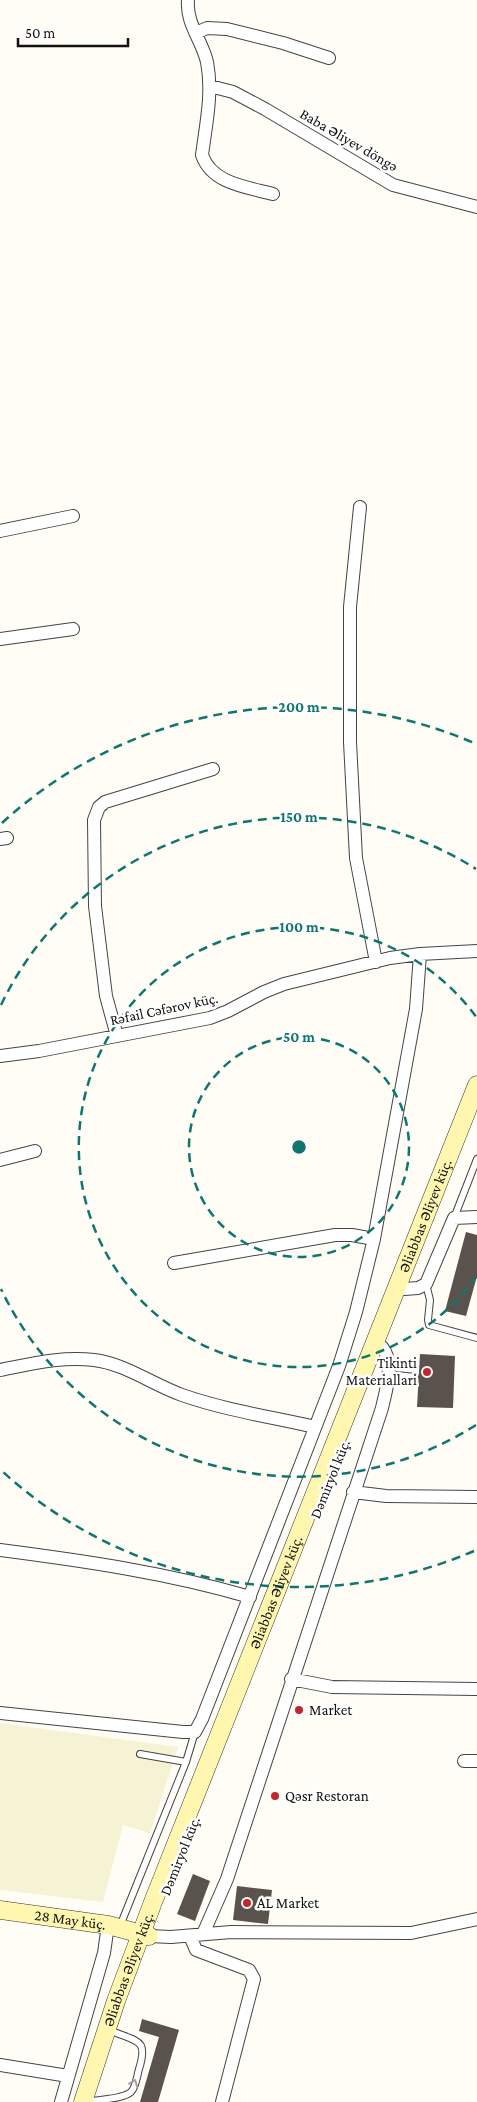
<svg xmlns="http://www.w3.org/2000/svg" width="477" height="2102" viewBox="0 0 477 2102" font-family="'Crimson Pro',serif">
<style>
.farmland{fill:#f6f3d4}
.building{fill:#5a524d}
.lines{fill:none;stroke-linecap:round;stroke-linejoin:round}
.lane-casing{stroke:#444;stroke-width:8}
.street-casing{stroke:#444;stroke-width:14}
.secondary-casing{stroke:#333;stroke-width:19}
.lane{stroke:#fff;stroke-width:6}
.street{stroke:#fff;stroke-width:12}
.secondary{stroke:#fff6b0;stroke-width:18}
.oneway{stroke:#a0a0a0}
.ring{fill:none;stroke:#0f766e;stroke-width:2.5;stroke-dasharray:9 6}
.poi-dot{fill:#c4262e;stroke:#fff;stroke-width:2}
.labels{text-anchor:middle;stroke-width:5;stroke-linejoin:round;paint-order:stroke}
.street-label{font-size:15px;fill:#111;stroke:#fff}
.poi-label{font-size:15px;fill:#111;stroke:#fff;text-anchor:start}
.centre{fill:#0f766e;stroke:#fff;stroke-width:2.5}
.ring-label{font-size:15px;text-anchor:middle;font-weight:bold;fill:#0f766e;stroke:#fff;stroke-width:5;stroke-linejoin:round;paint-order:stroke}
</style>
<rect width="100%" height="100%" fill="#fffdf5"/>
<path class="farmland" d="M0,1723l178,24 -28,86 -27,-8 -20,77 -103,-12z"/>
<path class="building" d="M466,1232l11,3v41l-11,40 -21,-5z
M420,1354l35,2 -2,52 -36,-1z
M193,1874l17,7 -15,40 -18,-7z
M237,1886l35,4 -4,34 -35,-4z
M142,2019l37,11 -21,72h-18l19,-65 -20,-6z"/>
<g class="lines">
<defs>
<path id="lane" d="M454,1218l23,-59
M426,1284l4,16 -2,20 1,5 48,13
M388,1374l27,3
M140,1754l46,8
M120,1926l66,-164 9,-30
M92,2101c11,-2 31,-2 39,-9 5,-5 6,-16 8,-23 9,-29 0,-27 -25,-37"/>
<path id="street" d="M188,0c-2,24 14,40 19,62 6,31 -1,62 -5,93 10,29 45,32 71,39
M196,33l11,-5 20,1 56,14 46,15
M210,86l23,6 32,17 128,76 84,22
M360,507l-10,100v135l6,116 20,104
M0,531l73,-15
M0,639l73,-10
M0,839l7,-1
M117,1036l-11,-40 -11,-90 -1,-86 5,-13 6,-5 108,-33
M0,1056l39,-5 171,-33 18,-7 36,-19 20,-8 106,-26 30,-4 57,-3
M0,1160l35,-9
M174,1263l161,-28h17l22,4
M404,1289l14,-1 8,-4 28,-66 23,-1
M0,1370c31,-6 62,-14 94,-10 29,3 60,25 88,35 43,15 89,22 133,32
M353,1492l33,4 91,1
M0,1550c85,11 168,23 250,47
M291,1679l41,8 145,2
M0,1713l183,19h12l7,-13 137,-353 17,-54 18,-73 42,-230 4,-55
M464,1761h13
M203,1934l24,-55 155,-471c4,-18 13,-45 0,-61
M149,1936l22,1 60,-5 180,1 66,-14
M190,1936l6,14 53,20 5,9 -32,123
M0,2065l68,11
M61,2102l43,-149 4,-28"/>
<g id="secondary">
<path id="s1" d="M0,1910l108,15 41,11"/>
<path id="s2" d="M83,2102l33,-101 37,-99 324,-817"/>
</g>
</defs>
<use href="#lane" class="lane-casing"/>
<use href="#street" class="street-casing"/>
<use href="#secondary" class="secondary-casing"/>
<use href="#lane" class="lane"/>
<use href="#street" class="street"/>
<use href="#secondary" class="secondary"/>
</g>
<defs><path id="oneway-chevron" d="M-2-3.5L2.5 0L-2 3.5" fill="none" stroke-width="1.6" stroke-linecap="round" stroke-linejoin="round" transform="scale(1.25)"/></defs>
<use class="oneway" href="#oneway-chevron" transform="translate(134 2083) rotate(-69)"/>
<g class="ring">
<circle cx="299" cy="1147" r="110"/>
<path d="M477 1276A220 220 0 1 1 477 1018"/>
<path d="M476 1425A330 330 0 0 1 1 1289M1 1005A330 330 0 0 1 476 869"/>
<path d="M474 1551A440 440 0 0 1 2 1471M2 823A440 440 0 0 1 474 743"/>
</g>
<g class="poi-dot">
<circle cx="427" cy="1372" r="5"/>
<circle cx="299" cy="1710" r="5"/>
<circle cx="275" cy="1796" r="5"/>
<circle cx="247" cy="1903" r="5"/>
</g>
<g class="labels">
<g class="street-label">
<text transform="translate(349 140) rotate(30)" y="5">Baba Əliyev döngə</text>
<text transform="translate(164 1009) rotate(-12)" y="5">Rəfail Cəfərov küç.</text>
<text dy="5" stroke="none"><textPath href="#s2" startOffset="950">Əliabbas Əliyev küç.</textPath></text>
<text transform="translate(330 1479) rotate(-68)" y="5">Dəmiryol küç.</text>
<text dy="5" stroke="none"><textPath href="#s2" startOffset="545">Əliabbas Əliyev küç.</textPath></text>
<text transform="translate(180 1856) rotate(-68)" y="5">Dəmiryol küç.</text>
<text dy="5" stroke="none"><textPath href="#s1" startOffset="71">28 May küç.</textPath></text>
<text dy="5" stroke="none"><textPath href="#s2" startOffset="140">Əliabbas Əliyev küç.</textPath></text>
</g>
<g class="poi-label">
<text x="417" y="1368" text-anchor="end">Tikinti<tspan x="417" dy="17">Materiallari</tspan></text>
<text x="309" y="1715">Market</text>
<text x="285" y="1801">Qəsr Restoran</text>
<text x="257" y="1908">AL Market</text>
</g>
</g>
<circle cx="299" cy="1147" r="8" class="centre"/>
<g class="ring-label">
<text x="299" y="712">200 m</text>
<text x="299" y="822">150 m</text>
<text x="299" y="932">100 m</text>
<text x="299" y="1042">50 m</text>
</g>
<path d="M18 38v8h110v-8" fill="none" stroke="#111111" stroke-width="2.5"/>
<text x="25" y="38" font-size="15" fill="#111111" stroke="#ffffff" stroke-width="4" paint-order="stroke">50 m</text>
</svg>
